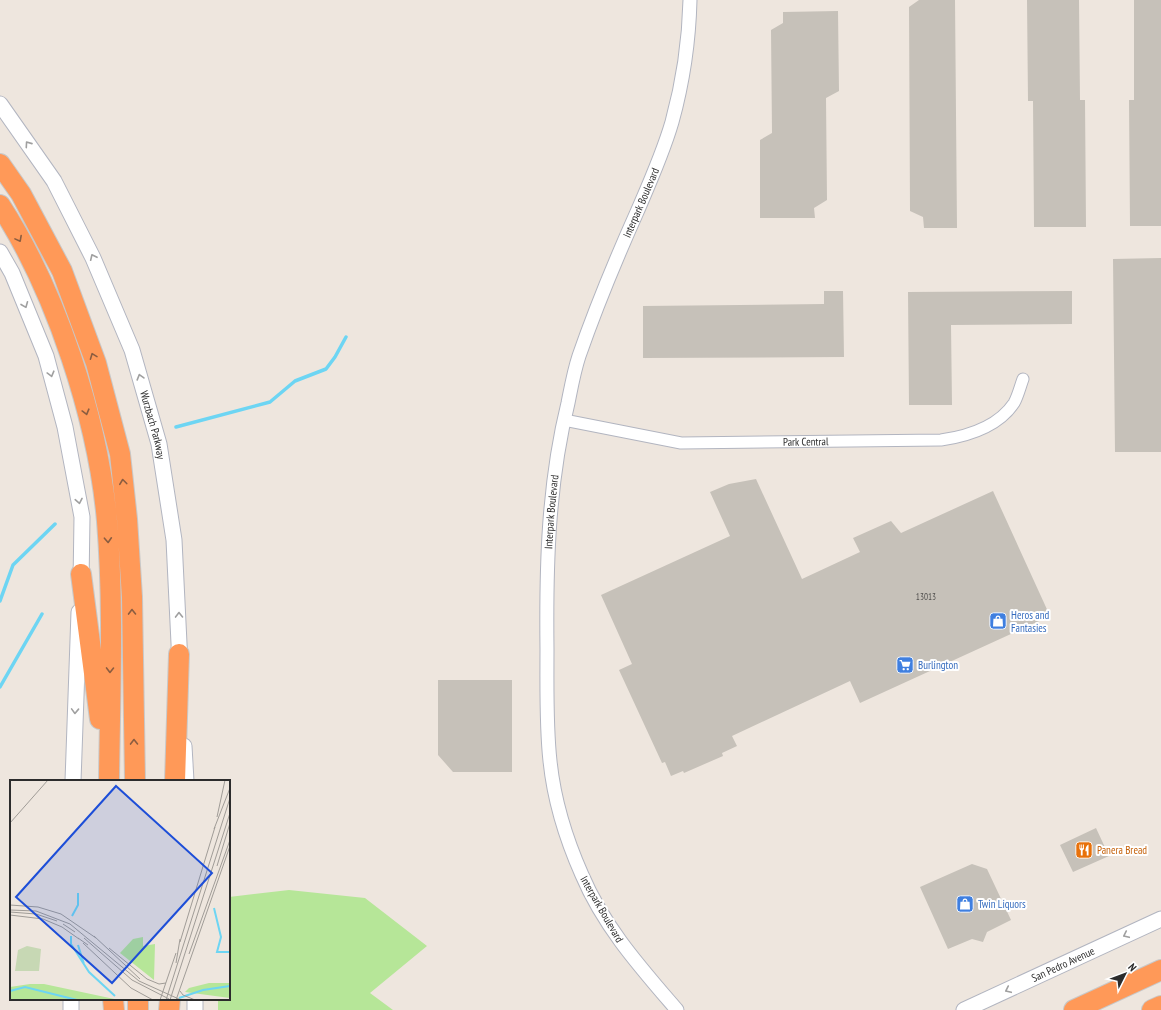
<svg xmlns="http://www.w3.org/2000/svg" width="1161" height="1010" viewBox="0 0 1161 1010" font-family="'PT Sans Narrow',sans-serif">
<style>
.green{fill:#b6e698}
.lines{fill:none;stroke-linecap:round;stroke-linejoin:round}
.stream{stroke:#6dd5f3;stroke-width:3.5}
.building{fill:#c6c1b9}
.minor-casing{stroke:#b2b5c0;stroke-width:13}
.tertiary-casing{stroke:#b2b5c0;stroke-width:15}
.secondary-casing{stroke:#b2b5c0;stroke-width:17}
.motorway-casing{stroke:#c8c8c8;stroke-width:22}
.minor{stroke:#fff;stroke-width:11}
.tertiary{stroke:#fff;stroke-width:13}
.secondary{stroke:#fff;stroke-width:15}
.motorway{stroke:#ff9958;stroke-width:20}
.oneway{stroke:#a0a0a0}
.oneway2{stroke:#8b5d40}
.labels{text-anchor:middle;stroke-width:4;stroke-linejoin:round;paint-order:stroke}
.number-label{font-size:9px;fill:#52514f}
.street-label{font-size:11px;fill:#2c2c2c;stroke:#fff}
.shop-label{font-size:11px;fill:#366cbe;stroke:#fff;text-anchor:start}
.food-label{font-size:11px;fill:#c56008;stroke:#fff;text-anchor:start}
.inset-river{fill:none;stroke:#6dd5f3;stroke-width:2}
.inset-road{fill:none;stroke:#a09c97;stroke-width:1}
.view{fill:#1d4ed8;fill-opacity:0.15;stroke:#1d4ed8;stroke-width:2}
.inset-edge{fill:none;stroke:#2c2c2c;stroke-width:2}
</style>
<rect width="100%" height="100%" fill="#eee6de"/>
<path class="green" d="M289,890l76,8 62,48 -57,47 23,17h-175v-11h11v-102z"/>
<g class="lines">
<path class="stream" d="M176,427l94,-25 25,-21 31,-12 9,-12 11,-20
M0,601l13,-36 42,-41
M0,687l42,-73"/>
</g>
<path class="building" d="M919,0h36l2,228h-33l-1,-11 -13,-6 -1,-204z
M1027,0h52l1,100h5l1,127h-52l-1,-126h-5z
M1134,0h27v226h-31l-1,-126h5z
M838,11l1,80 -13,7 1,102 -13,8 1,10h-55v-78l12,-7 -1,-103 12,-7v-11z
M1161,258v194h-46l-2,-193z
M824,291h19l1,66 -201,1v-52l181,-2z
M1072,291v33l-121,1 1,80h-43l-1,-113z
M756,479l46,100 58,-27 -7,-14 38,-17 10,12 92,-42 57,125 -190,87 -10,-22 -118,55 5,10 -15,7 1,3 -39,17 -1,-2 -12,5 -6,-14 -3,1 -43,-93 13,-6 -31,-69 129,-59 -20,-44 19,-8z
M438,680h74v92h-59l-15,-17z
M1096,828l13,28 -36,16 -13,-27z
M972,864l15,5 24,51 -24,12 -4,10 -11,-3 -24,10 -28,-62z"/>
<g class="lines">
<defs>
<g id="minor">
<path id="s1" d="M564,420l117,23 260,-3c27,-4 57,-13 73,-37 4,-7 6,-16 9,-24"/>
</g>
<g id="tertiary">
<path id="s2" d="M677,1010c-36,-42 -73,-83 -95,-135 -16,-36 -28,-75 -32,-114 -4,-36 -3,-75 -3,-112 -1,-83 1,-165 21,-246 3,-15 6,-32 11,-47 17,-49 37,-97 58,-144 13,-30 26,-59 35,-90 11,-40 17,-80 18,-122"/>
</g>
<g id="secondary">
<path id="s3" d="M0,104l54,77 39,77 39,92 27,94 15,96 6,124"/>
<path d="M0,252l12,21 34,83 19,71 17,90 -1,67"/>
<path d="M184,746l2,35"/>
<path d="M73,781l6,-169"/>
<path d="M71,999v11"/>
<path d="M195,999v11"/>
<path id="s4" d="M964,1010l197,-91"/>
</g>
<path id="motorway" d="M0,164l21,30 41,77 34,92 24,91 7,65 5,78 3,184
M0,205c56,86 98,214 107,316 7,86 3,173 2,260
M81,574l19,145
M175,781l4,-127
M113,999l1,11
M138,999v11
M169,1010l1,-11
M1074,1010l87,-40
M1152,1010l9,-4"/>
</defs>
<use href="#minor" class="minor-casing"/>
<use href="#tertiary" class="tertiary-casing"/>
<use href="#secondary" class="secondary-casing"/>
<use href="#motorway" class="motorway-casing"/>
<use href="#minor" class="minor"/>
<use href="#tertiary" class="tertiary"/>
<use href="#secondary" class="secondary"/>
<use href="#motorway" class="motorway"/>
</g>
<defs><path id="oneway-chevron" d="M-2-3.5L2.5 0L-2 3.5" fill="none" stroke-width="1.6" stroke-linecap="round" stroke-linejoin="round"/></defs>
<g class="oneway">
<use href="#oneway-chevron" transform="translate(28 144) rotate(-125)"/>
<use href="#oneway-chevron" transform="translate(93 257) rotate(-115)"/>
<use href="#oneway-chevron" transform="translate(25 305) rotate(68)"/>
<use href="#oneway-chevron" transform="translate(51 374) rotate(75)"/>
<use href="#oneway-chevron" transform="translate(140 377) rotate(-106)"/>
<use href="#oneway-chevron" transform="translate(79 501) rotate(79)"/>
<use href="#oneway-chevron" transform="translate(179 615) rotate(-91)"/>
<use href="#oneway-chevron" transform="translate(75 711) rotate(92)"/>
<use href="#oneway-chevron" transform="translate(1126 935) rotate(155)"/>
<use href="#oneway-chevron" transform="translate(1008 990) rotate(155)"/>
</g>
<g class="oneway2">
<use href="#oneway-chevron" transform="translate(19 239) rotate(62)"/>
<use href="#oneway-chevron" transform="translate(93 356) rotate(-111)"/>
<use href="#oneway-chevron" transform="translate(86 412) rotate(75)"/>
<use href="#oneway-chevron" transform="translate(123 482) rotate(-97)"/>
<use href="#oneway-chevron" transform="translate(108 540) rotate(87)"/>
<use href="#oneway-chevron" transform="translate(132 612) rotate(-91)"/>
<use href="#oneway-chevron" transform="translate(110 670) rotate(91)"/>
<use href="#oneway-chevron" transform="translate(134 742) rotate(-91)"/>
</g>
<defs>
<symbol id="shop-square" viewBox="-11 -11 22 22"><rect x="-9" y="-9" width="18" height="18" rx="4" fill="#3f7fe0" stroke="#fff"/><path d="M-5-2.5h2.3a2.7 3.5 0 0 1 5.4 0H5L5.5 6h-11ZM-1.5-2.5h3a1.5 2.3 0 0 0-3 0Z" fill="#fff"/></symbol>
<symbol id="supermarket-square" viewBox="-11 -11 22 22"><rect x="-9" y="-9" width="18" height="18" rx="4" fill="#3f7fe0" stroke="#fff"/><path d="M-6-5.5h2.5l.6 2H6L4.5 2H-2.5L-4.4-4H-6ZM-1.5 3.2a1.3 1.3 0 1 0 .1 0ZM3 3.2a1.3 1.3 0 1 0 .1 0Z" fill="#fff"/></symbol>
<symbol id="restaurant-square" viewBox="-11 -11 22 22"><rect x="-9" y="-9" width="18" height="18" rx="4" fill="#e8710a" stroke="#fff"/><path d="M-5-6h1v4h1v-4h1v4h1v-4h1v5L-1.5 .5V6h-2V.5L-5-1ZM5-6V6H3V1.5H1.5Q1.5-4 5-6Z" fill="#fff"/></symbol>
</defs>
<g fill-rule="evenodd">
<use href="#shop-square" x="988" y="611" width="20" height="20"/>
<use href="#supermarket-square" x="895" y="655" width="20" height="20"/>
<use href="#restaurant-square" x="1074" y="840" width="20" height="20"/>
<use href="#shop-square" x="955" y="894" width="20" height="20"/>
</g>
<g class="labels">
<g class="number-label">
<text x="926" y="600">13013</text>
</g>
<g class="street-label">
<text dy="4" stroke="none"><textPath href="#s2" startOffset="858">Interpark Boulevard</textPath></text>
<text dy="4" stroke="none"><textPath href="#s3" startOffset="358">Wurzbach Parkway</textPath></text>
<text dy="4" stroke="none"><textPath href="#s1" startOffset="244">Park Central</textPath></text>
<text dy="4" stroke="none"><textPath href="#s2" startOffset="534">Interpark Boulevard</textPath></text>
<text transform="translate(602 909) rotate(60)" y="4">Interpark Boulevard</text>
<text dy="4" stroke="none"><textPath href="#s4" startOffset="109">San Pedro Avenue</textPath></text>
</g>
<g class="shop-label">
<text x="1011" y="619">Heros and<tspan x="1011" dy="13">Fantasies</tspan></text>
<text x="918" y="669">Burlington</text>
<text x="978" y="908">Twin Liquors</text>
</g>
<g class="food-label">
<text x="1097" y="854">Panera Bread</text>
</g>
</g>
<g transform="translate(10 780)">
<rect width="220" height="220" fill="#eee6de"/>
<path d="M133,157v9l12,-2 -1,36 -34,-27 13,-14zM199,203h21v15l-45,-6 4,-4zM20,204h14l75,16h-109v-13z" fill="#b6e698"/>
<path d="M17,166l14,3 -2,22h-24l3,-21z" fill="#c7d8b4"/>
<path class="inset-river" d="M204,128l7,29 -4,15h13M62,136l6,-11v-12M61,156v8l18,28 26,24M68,165l6,19M0,211l15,-4 52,13M169,218l24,-8 27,-4"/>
<path class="inset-road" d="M207,37l8,-37M0,43l38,-43M204,49l16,-41M207,86l13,-43M0,125l28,2 23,7 35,24M0,130l26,1 34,13 69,57 42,19M0,132l26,2 21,7M0,135l33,4 19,8 17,12M53,144l12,8M84,156l46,43M68,158l10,7M74,158l48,42 37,19M170,162l35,-115M73,163l48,45 22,12M99,168l38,31 12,5 7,-1M179,174l41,-114M166,183l4,-24M170,211l3,4 12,5M150,220l16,-47M156,220l64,-202M160,220l60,-187M166,220l54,-154"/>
<path class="view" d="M106,6l96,87 -100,110 -96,-86z"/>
<rect width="220" height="220" class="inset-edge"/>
</g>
<g transform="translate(1125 974) rotate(48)" stroke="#ffffff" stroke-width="3" paint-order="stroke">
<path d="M0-3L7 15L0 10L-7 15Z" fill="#2c2c2c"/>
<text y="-6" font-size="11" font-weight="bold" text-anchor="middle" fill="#2c2c2c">N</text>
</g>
</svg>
